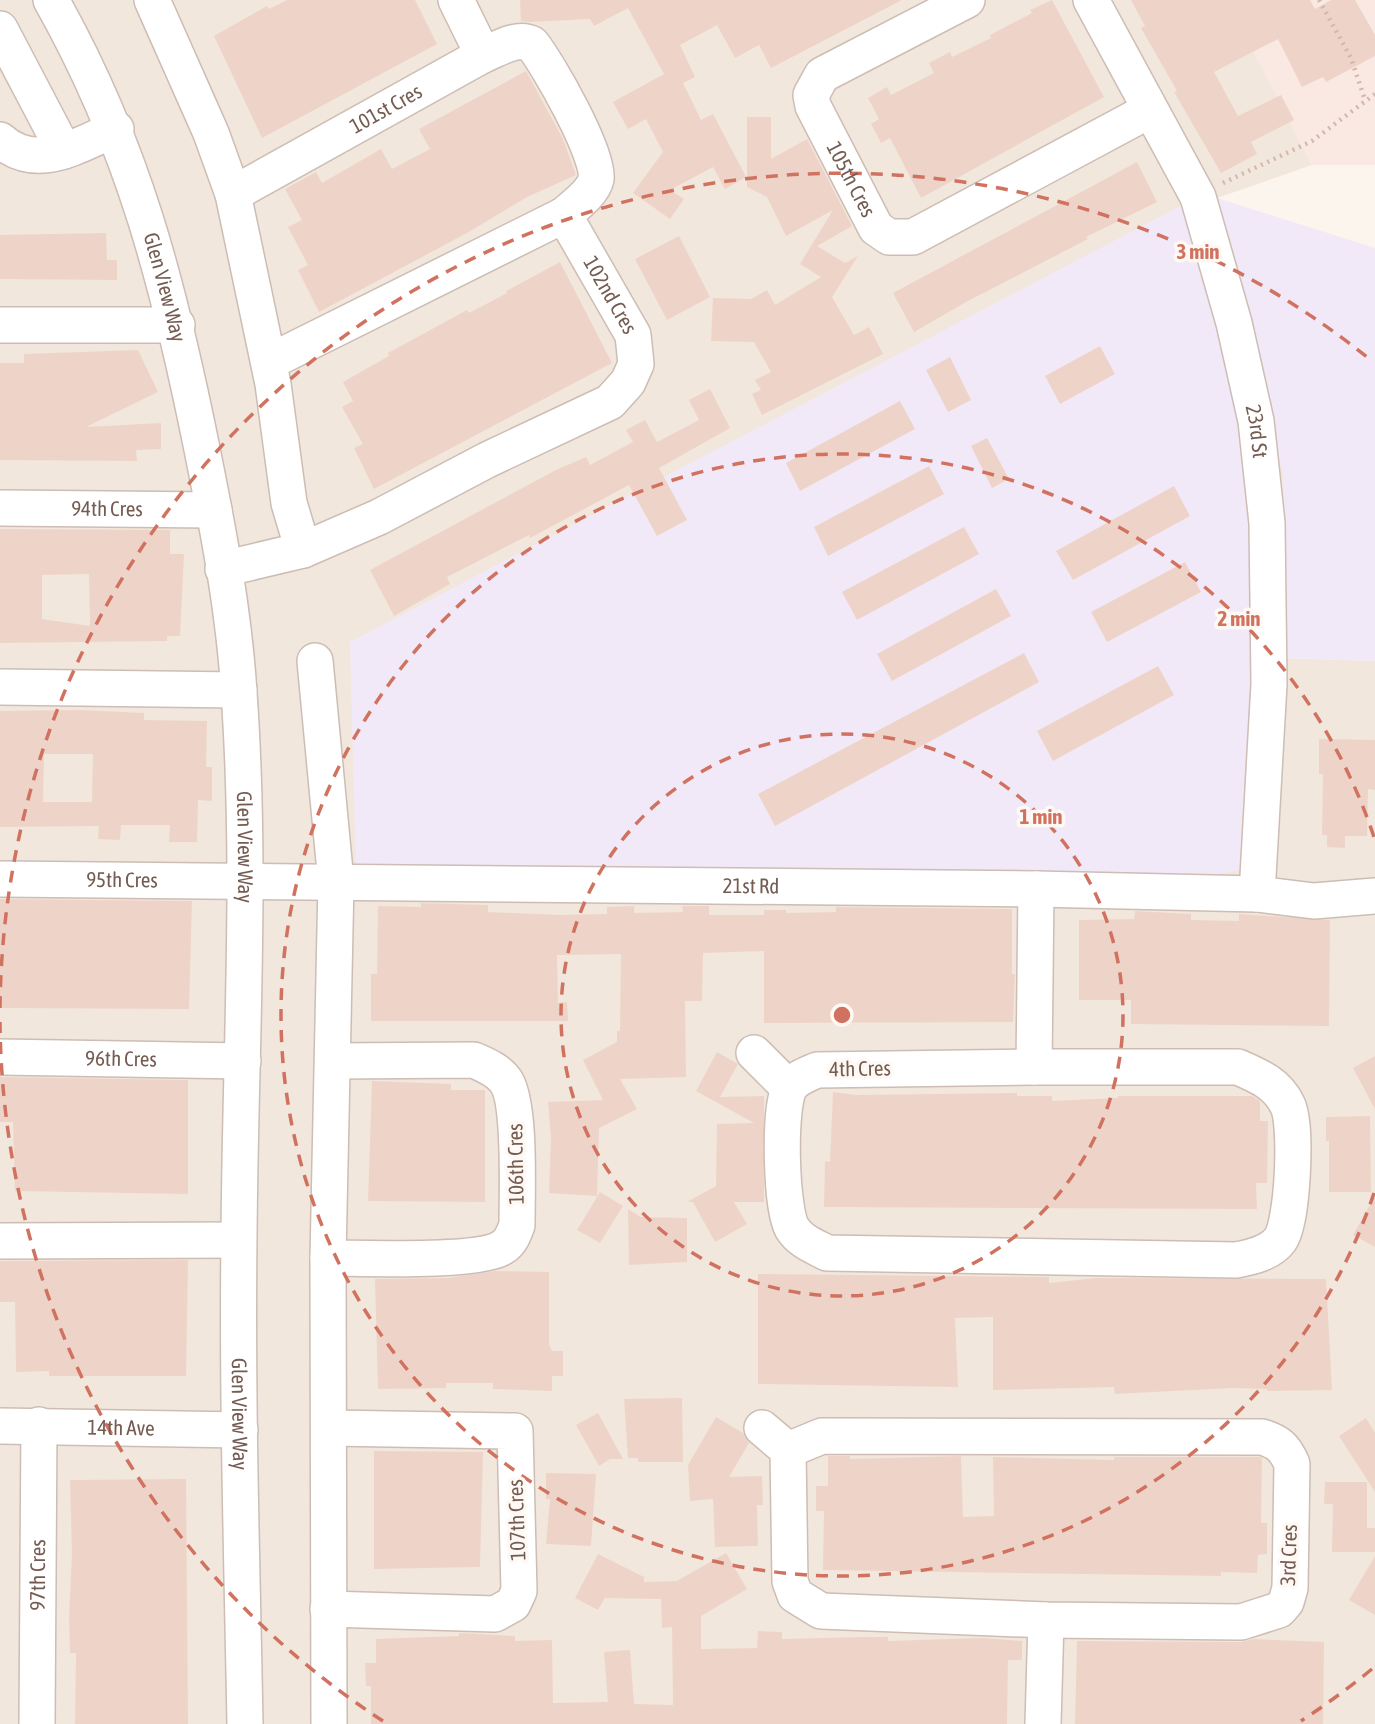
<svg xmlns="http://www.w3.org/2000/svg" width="1375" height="1724" viewBox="0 0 1375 1724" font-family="'Asap Condensed',sans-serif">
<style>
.residential{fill:#f2e7dc}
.commercial{fill:#fae8e3}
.education{fill:#f2e9f8}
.building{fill:#eed4c8;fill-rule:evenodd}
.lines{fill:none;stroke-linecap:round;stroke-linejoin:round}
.minor-casing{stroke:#cdbdb4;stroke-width:38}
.path{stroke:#d3b7aa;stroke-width:4.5;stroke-dasharray:2 5;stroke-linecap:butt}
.minor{stroke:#fff;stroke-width:35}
.ring{fill:none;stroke:#d17260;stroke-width:3.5;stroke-dasharray:12 9}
.labels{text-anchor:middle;stroke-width:7;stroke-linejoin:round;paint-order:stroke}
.street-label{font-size:21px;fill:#755c52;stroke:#fef9f4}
.centre{fill:#d17260;stroke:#fef9f4;stroke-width:3.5}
.ring-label{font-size:21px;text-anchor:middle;font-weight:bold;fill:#d17260;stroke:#fef9f4;stroke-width:7;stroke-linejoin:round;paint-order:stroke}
</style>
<rect width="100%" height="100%" fill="#fbf5ed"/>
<path class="residential" d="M0,0h1227l85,165 -95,33 66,273 -2,187 94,3v1063h-1375z"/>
<path class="commercial" d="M1227,0h148v165h-63z"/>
<path class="education" d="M1217,198l158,50v413l-94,-3 2,-187z
M1186,203l59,241 13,203 -19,223 -25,5h-858l-6,-233z"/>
<path class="building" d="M287,0h128l22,44 -175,94 -48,-102 53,-30 2,3z
M520,0h382l-131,68 -12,-23 -24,13 -18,-33 -37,20 15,32 -12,6 18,37 12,-6 33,63 -21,12 -12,-22 -43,23 14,9 -14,20 -37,-26 30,-41 -17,-33 -18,10 -15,-27 51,-28 -36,-66 -34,18 -4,-7 -60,3 -9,-1z
M1052,0l52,97 -183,101 -31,-60 -9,5 -10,-19 8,-5 -11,-21 19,-11 4,8 43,-22 -5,-10 21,-11 2,5 39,-19 -1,-3 42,-22 -2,-3z
M1131,0h179l5,9 16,-9h24l20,35v21l-49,26 -3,-5 -21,10 -24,-48 -64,33 24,44 43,-21 13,25 -43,22 6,12 -36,19 -47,-81 3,-1 -36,-63 4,-2z
M526,71l37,68 13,36 -49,22 -60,36 -148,79 -21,-42 10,-5 -20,-38 14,-7 -17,-31 31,-17 6,11 59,-34 11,20 38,-20 -11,-20z
M747,117h24v42l36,-20 45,87 -35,20 28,17 13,-7 -26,41 22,38 15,-8 14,27 -121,61 -10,-21 9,-4 -6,-10 16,-8 -17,-30 -43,-1 2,-43 38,1 16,-9 8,15 46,-28 -21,-13 33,-54 -47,26 -19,-39 -20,-10z
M1137,162l20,40 -71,35 2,2 -122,63 -52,30 -21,-39z
M106,233l1,27h10v20l-117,-1v-44z
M679,236l31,61 -43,23 -32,-61z
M560,262l52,101 -238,126 -20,-41 9,-4 -21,-37 11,-6 -10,-19 46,-26 -1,-3 79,-43 2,3 38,-20 -1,-2z
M1100,346l15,28 -55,30 -15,-28z
M138,350l20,42 -72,35 75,-4v26l-25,1 1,11 -137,-1v-97h24v-9z
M950,357l21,43 -23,12 -22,-42z
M710,389l20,39 -71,40 28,52 -30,16 -28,-51 -99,53 -1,-3 -82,42 3,7 -56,32 -24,-46 186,-100 30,-13 4,8 43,-23 -7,-12 19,-10 12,22 42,-22 -10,-20z
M900,401l15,28 -115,62 -14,-28z
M987,438l22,41 -17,9 -21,-42z
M929,466l15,28 -116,62 -14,-29z
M1174,486l16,30 -117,64 -17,-29z
M964,527l15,27 -122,66 -15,-28z
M0,529l170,1v24h14l-4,82h-13v5l-167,2zM89,574l1,52 -48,-7v-44z
M1185,562l16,30 -94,50 -16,-30z
M996,589l15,27 -119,65 -15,-27z
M1024,653l15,29 -264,144 -17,-32z
M1158,666l16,29 -121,66 -16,-30z
M80,710l64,3v7l63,1 -1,46h6v34l-14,-1 -1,42h-28l1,-17h-49l-1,15 -22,-1 1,-13 -99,1v-116zM44,754h49l-1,48h-49z
M1319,739l56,1v50l-7,-1 -1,47h-22v12l-18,-1v-12h-5l1,-61h-4z
M0,899l192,2 -3,108 -189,-1z
M421,903l67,2v7l72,3 47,-1v-7l27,-1v7l49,-1 -1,-6h27v9h55v-5h22v3l50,-1v-5l176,2v65h3l-2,48 -249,1v-72l-61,2 -1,48h-17l1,76 -66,2 17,30 -38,19 -2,68 -48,-3 2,-55 -3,-36 55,-2 -20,-40 34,-18v-11h3l1,-77 -64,1 1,48 9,-1 1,19h-197v-47h6l1,-68 43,1z
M1135,911l56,3v6l48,1v-7l91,6 -1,106 -198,-2v-24h-52v-80l55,-1z
M717,1052l21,12 -18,33 44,-1v106h-30l13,22 -32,18 -22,-40h-6l29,-16 1,-62 37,-1 -58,-32z
M1375,1056v53l-22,-41z
M0,1077l188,3v114l-173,-3 -2,-69h-13z
M372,1081l79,3v6h34v112l-117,-1z
M833,1092l23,3 161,-2v3h35v5l66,-3v-2h134l8,5v20h8l-1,62h-11l1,26 -433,-2 1,-46 5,1z
M1370,1116l1,76h-42v-51h-3v-24z
M600,1192l23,14 -23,37 -23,-13z
M1375,1196v51l-22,-12z
M628,1209l13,8 46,1v44l-58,3z
M188,1260l-2,116h-137v-5l-33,1 -1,-70h-15v-41z
M495,1271l54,1v72l3,7h11v25h-11v15l-59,-2v-6h-47v5l-68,1 -3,-110 73,-1z
M758,1274l291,3v6l47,-5 230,1 6,111 -65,1v-2l-35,-1 -117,6 -1,-7 -121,3v-73l-38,1 3,69 -200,-3z
M682,1398l1,64h-45v-4h-10l-4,-59z
M598,1413l25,46h-13l-11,7 -23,-41z
M716,1417l27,16 6,10 -20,34 33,-1 1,29h-6l1,41 -43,1 -2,-48 -23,2 -2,-36z
M1366,1418l9,15v59l-36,-56z
M374,1451l109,1 -3,115 -106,2z
M828,1456h22v3l111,-3 2,61 31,-1 -1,-59 121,3v-3h145l3,1 -1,65h6v31l-9,1 -1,18 -36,-1v4l-398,-6 1,-59h-8v-25h12z
M546,1473l50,1 -5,72 -45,-2 4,-45h-4z
M186,1479l2,245h-113l1,-71h-6l-1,-35 3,-64 -2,-74z
M1325,1482h42v46h8v24h-43l1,-48h-9z
M726,1553l21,36 -46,27v33l56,-1 1,-17 24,1v7l82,-2h24v4l95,-3 39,3v19h-14l-1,64h-636v-38h-5l-1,-23h11v-24l83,-3v-3l56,3v5l37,-1 1,63 55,-1 -4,-50 26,-2 4,54 39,1 -1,-78 -10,1 -1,-29 -56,-1 -7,12 -23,-12 23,-44 46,23v5l33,-1z
M1375,1556v59l-26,-15z
M1253,1639l71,3 -1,82h-248l2,-83 164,1z"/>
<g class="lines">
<defs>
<g id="minor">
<path id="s1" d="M51,0c83,147 118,286 151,449 16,80 32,162 37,244 13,182 1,364 0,546 -2,162 3,323 6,485"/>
<path d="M152,0l59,133 22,61 40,190 16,119 14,47 -80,19"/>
<path id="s2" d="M967,0l-145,75 -11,20 2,11 63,122 13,9h24l237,-127"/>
<path id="s3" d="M1091,0l107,197 36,126 22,98 11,102 2,161 -12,210"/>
<path d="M0,29l64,122"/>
<path d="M483,55c15,-6 34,-19 49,-11 16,20 68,111 64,135 -3,14 -22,27 -32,36"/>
<path d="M0,140c37,33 77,5 116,-11"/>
<path id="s4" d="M233,194l250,-139 -27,-55"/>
<path d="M0,325h177"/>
<path id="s5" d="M269,362l295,-147 69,120 3,29 -8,18 -18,20 -123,58 -108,57 -76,33"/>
<path id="s6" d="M0,508l214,2"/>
<path d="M315,661l21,221 -8,376 1,466"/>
<path d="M0,687l239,3"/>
<path id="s7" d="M0,879l1036,10 221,5 57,7 61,-5"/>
<path d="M754,1053l35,35"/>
<path id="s8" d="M0,1057l243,4"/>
<path d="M1034,1067h204c21,9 40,17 50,39 9,21 5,116 -8,134 -10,13 -28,17 -44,20l-409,-7c-13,-7 -27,-12 -35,-25 -11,-20 -14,-121 -2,-141 6,-9 18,-13 27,-17z"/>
<path d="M1034,1067l2,-178"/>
<path d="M0,1241l238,-1"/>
<path d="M328,1258c34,0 152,5 175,-11 8,-5 11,-14 14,-22 0,-30 4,-125 -12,-145 -7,-10 -20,-15 -31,-20l-141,1"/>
<path id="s9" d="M0,1426l240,4"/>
<path d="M762,1428l26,22 34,-14 440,1c17,5 23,11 30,27l-2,124 -4,14 -7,8 -38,12 -195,-2 -225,-9 -26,-16 -5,-14 -2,-131"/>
<path d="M328,1609l167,5 18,-10 6,-13 -4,-160 -185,-3"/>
<path id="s10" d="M37,1724l2,-299"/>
<path d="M1043,1724l3,-104"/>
</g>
</defs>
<use href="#minor" class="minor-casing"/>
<path class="path" d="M1319,0l32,58 14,42
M1223,183l89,-42 63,-47"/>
<use href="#minor" class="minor"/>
</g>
<g class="ring">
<circle cx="842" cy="1015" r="281"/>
<path d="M1374 1193A561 561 0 1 1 1374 837"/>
<path d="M1372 1669A842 842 0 0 1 1301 1721M383 1721A842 842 0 0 1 0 1022M0 1008A842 842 0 0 1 1372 361"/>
</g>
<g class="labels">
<g class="street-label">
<text dy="7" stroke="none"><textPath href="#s4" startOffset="175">101st Cres</textPath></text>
<text dy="7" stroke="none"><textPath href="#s2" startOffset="280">105th Cres</textPath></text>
<text dy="7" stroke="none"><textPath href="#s1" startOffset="310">Glen View Way</textPath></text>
<text dy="7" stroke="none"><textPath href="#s5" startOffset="422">102nd Cres</textPath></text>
<text dy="7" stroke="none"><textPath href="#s3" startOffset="466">23rd St</textPath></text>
<text dy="7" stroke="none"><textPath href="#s6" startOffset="107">94th Cres</textPath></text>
<text dy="7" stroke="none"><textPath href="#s1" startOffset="877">Glen View Way</textPath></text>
<text dy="7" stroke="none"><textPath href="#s7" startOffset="122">95th Cres</textPath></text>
<text dy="7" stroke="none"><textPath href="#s7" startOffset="751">21st Rd</textPath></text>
<text dy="7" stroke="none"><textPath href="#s8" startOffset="121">96th Cres</textPath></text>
<text transform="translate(860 1069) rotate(-1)" y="7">4th Cres</text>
<text transform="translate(516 1164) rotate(-91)" y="7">106th Cres</text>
<text dy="7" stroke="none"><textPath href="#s1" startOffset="1444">Glen View Way</textPath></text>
<text dy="7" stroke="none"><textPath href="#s9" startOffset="121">14th Ave</textPath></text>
<text transform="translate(517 1520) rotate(-92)" y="7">107th Cres</text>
<text transform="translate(1289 1555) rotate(-88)" y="7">3rd Cres</text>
<text dy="7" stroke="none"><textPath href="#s10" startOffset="149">97th Cres</textPath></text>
</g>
</g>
<circle cx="842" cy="1015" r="10" class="centre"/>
<g class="ring-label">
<text x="1198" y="259">3 min</text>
<text x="1239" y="626">2 min</text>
<text x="1041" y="824">1 min</text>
</g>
</svg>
